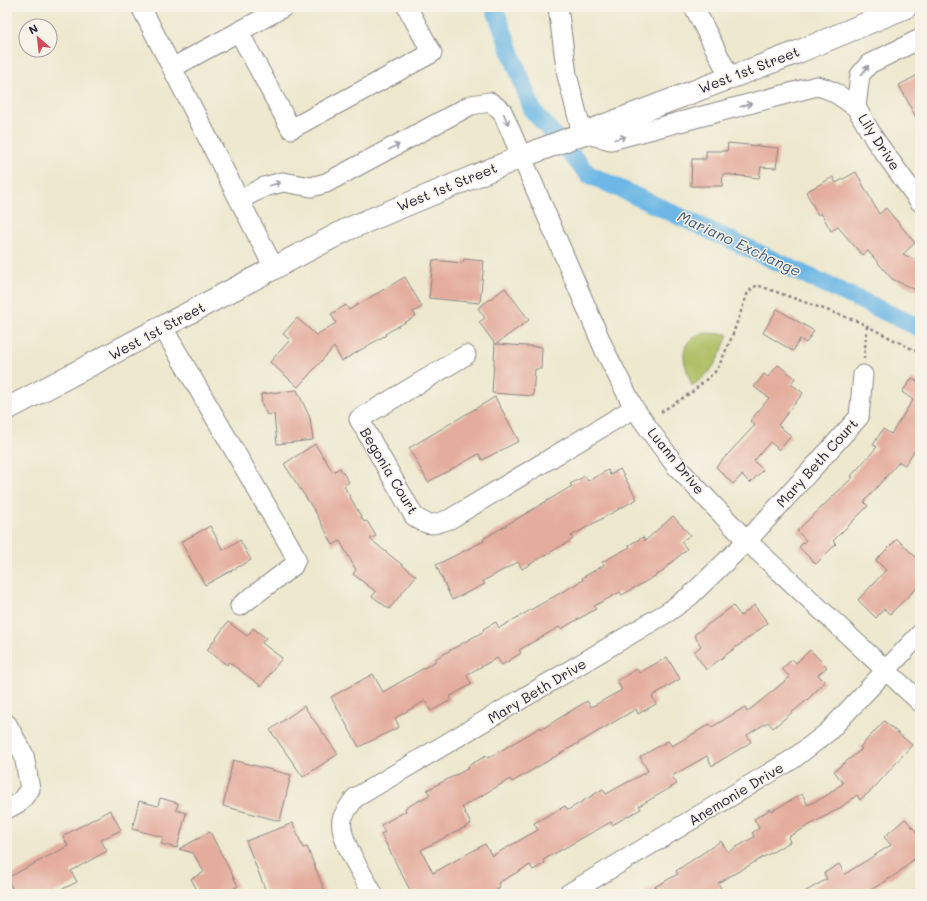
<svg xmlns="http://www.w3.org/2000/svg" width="927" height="901" viewBox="0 0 927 901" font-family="Mali,sans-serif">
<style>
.green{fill:#adbd60;stroke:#68704e}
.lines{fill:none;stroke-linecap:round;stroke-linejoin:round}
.canal{stroke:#6cb7e5;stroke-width:18}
.building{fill:#e4ac9c}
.minor-casing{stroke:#888584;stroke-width:21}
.major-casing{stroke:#888584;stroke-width:24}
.path{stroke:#888584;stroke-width:2.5;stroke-dasharray:3 3;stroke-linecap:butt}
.minor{stroke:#fff;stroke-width:19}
.major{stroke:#fff;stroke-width:22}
.oneway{stroke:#9c9ca7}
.labels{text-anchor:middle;stroke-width:3;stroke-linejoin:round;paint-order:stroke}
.street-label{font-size:14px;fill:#22223b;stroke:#f7f3e8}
.water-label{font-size:15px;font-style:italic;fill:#3c5676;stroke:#f7f3e8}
</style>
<rect width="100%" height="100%" fill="#f7f3e8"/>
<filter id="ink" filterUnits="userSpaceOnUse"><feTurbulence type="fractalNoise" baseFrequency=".025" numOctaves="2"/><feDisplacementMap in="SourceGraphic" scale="8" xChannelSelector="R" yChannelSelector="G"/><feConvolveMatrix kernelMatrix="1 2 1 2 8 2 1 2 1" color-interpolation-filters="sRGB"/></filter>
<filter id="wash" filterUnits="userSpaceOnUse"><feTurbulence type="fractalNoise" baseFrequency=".012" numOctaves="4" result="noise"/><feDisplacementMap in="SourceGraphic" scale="16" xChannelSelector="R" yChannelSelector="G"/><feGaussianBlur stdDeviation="0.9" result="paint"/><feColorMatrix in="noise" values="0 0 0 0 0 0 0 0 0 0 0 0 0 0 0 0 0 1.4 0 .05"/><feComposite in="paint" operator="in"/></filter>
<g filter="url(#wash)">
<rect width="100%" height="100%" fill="#ede8ce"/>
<path class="green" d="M702,333l26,1c-8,24 -15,38 -36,52 -7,-23 -18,-41 10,-53z"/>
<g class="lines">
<path class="canal" d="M494,7l39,104 20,23
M567,150l21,24 332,154"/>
</g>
<g id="blocks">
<path class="building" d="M920,74v51l-21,-40z
M728,143l51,5 -3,20 -15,-1 -2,11 -36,-4 -1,12h-31l1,-27h14v-8h21z
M856,172l23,42 7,-6 29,35 -12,11 17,8v30l-28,-13 -24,-28 -6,4 -24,-28 -7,4 -10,-18 -3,2 -12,-23 27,-15 3,6z
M464,259l20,2 -4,42 -51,-5 4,-38 30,3z
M405,277l17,30 -9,5 3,4 -31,18 1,1 -44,26 -8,-14 -36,40 -28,-25 20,-22 -7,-6 14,-16 19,17 20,-12 -5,-9 15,-9 3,5z
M505,288l24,32 -33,24 46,3 -1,22h-6l-2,27 -41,-3 3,-49 -16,-22 6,-4 -7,-10z
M777,309l37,22 -8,12 -6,-4 -7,12 -30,-18z
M778,365l17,13 -4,6 12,9 -25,32 13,11 -12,14 -9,-8 -16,19 9,9 -13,13 -8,-8 -9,9 -17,-17 39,-42 -5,-4 19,-23 -15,-11 10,-13 4,3z
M912,378l8,5v59l-15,23 -6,-3 -35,40 4,4 -35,35 3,3 -20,20 -17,-17 7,-7 -9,-9 56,-54 -2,-1 26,-29 -4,-2 10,-16 8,5 22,-34 -11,-8z
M297,390l13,28 3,22 -36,4 -3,-30 -7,1 -5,-10 -1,-11z
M495,397l24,44 -37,19 -3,-6 -51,28 -19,-34z
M315,444l18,28 7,-4 9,14 -5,4 20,36 3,-1 9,15 -6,3 46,37 -27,33 -17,-13 4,-4 -23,-18 3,-4 -16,-29 -7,4 -17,-32 -32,-49z
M620,469l17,30 -66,37 2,3 -51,30 -4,-7 -35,19 2,3 -33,16 -16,-35 48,-24 -1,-2 89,-53 -2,-2 15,-8 3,5 20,-11 2,5z
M673,516l17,19 -9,7 6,7 -24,21 1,1 -42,24 -2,-3 -26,14 2,3 -35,20 -2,-2 -40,23 2,3 -19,12 -5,-7 -31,17 6,9 -23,13 2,3 -20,11 -6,-10 -30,17 4,9 -40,20 -28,-50 42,-23 10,18 53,-31 -1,-2 49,-28 -1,-2 13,-7 3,6 84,-48 -1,-2 22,-13 -2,-3 28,-15 -1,-2 14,-8 2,4z
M210,526l13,24 17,-10 11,20 -46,25 -24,-43z
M897,539l23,22v24l-30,29 -6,-5 -8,9 -18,-18 28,-30 -10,-10z
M754,605l14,18 -62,47 -12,-18 7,-6 -7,-11 39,-29 8,10z
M228,622l19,14 6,-8 13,10 -4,5 20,15 -21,28 -32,-24 -2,3 -20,-15z
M810,650l17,17 -9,8 7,7 -19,19 -33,27 -5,-6 -21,13 4,7 -39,24 -5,-10 -23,13 -12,7 5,8 -38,22 2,3 -29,16 -1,-3 -68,38 2,3 -12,7 -3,-5 -32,18 2,5 -12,6h-76l-31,-60 4,-2 -4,-7 25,-14 -1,-3 25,-13 -3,-5 42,-22 -1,-2 18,-10 2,2 53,-31 1,2 45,-28 4,6 31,-17 -5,-9 20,-12 2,4 28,-16 13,22 -28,17 4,8 -18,10 -2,-5 -124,73 -2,-3 -48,28 9,17 -50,26 12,23 52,-29 7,12 46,-26 -4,-7 31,-17 3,4 35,-21 3,5 42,-23 -8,-14 28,-16 4,5 38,-22 2,3 33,-20 2,5 43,-35 -8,-8 10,-10 4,4z
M304,706l34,48 -35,23 -33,-47z
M884,721l28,24 -39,44 -13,11 -3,-5 -17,13 -52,29 2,5 -72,41 3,5 -8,6h-71l36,-20 -2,-3 45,-30 7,11 26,-15 -2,-4 7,-5 -5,-9 17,-10 1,2 30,-17 6,11 18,-9 17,-13 -9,-12 28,-22 -2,-2z
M233,760l58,15 -11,46 -57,-15z
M160,798l18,5 -2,7 10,3 -9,35 -16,-4 2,-7 -31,-8 7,-28 19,5z
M110,810l11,20 -20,10 6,11 -36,20 6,11 -25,12h-37l-8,-16 61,-32 -5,-10z
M905,819l15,17v18l-23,20 -33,20h-63l26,-15 -3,-6 15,-9 6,10 46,-29 -7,-8z
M293,823l10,25 4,-1 19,47h-59l-21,-53z
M210,832l28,54 -15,8h-24l-8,-15 13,-7 -11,-19 -14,-4z"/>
</g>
</g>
<g filter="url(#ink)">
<use href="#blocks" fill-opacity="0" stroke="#888584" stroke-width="1"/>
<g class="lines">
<defs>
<path id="minor" d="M141,7l133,261
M558,7l9,68 15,58 29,7 206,-54c19,4 24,12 39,21
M694,7l36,71
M239,32l52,97 141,-76 -25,-46
M920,39l-51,25 -9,11 -4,32 19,33 45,62
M172,68l112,-61
M239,200l25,-13 19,-5 28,5 15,-4 145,-78 19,-3 12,9 103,240 29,57 22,31 20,27 71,75 173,161
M163,328l128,220 5,11 -3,7 -53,40
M466,355l-107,64 55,97c14,11 20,9 36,3l184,-111
M7,724l17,31 6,34 -10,13 -13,7
M373,894c-9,-18 -35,-55 -31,-75 3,-8 8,-14 13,-21l313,-186 22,-16 57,-55 112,-124 4,-42
M568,894l225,-135 35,-27 92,-98"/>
<path id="major" d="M7,409l341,-180 173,-72 277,-105 108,-45"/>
</defs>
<use href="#minor" class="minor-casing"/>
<use href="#major" class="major-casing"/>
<path class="path" d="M864,359l3,-33
M661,412l31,-20 25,-22 14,-31 17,-47 9,-7 100,36 63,32"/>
<use href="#minor" class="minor"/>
<use href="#major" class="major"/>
</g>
<defs><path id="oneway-shaft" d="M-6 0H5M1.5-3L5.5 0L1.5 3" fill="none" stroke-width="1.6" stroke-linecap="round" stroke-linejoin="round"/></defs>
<g class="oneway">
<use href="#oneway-shaft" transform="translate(865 70) rotate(-52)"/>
<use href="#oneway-shaft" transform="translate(746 105) rotate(-17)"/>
<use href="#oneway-shaft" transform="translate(506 119) rotate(67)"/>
<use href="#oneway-shaft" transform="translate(620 138) rotate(-14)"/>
<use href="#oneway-shaft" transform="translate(394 147) rotate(-28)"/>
<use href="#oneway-shaft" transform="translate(275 184) rotate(-16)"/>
</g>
</g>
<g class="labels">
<g class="street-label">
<text transform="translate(749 70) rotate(-21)" y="5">West 1st Street</text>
<text transform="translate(879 142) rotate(57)" y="5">Lily Drive</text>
<text transform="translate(447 187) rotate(-22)" y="5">West 1st Street</text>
<text transform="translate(157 331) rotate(-28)" y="5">West 1st Street</text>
<text transform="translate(676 461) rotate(51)" y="5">Luann Drive</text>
<text transform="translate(817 463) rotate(-48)" y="5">Mary Beth Court</text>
<text transform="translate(389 471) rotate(59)" y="5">Begonia Court</text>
<text transform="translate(537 691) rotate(-31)" y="5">Mary Beth Drive</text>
<text transform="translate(736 794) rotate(-31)" y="5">Anemonie Drive</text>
</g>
<g class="water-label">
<text transform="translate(739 244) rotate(25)" y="5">Mariano Exchange</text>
</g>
</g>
<rect width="927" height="901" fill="none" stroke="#f7f3e8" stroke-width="24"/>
<g transform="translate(38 38) rotate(332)"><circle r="19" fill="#f7f3e8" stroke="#a29fa3"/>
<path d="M0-3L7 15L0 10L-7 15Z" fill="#d1495b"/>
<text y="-6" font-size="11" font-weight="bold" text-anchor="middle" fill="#22223b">N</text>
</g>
</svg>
